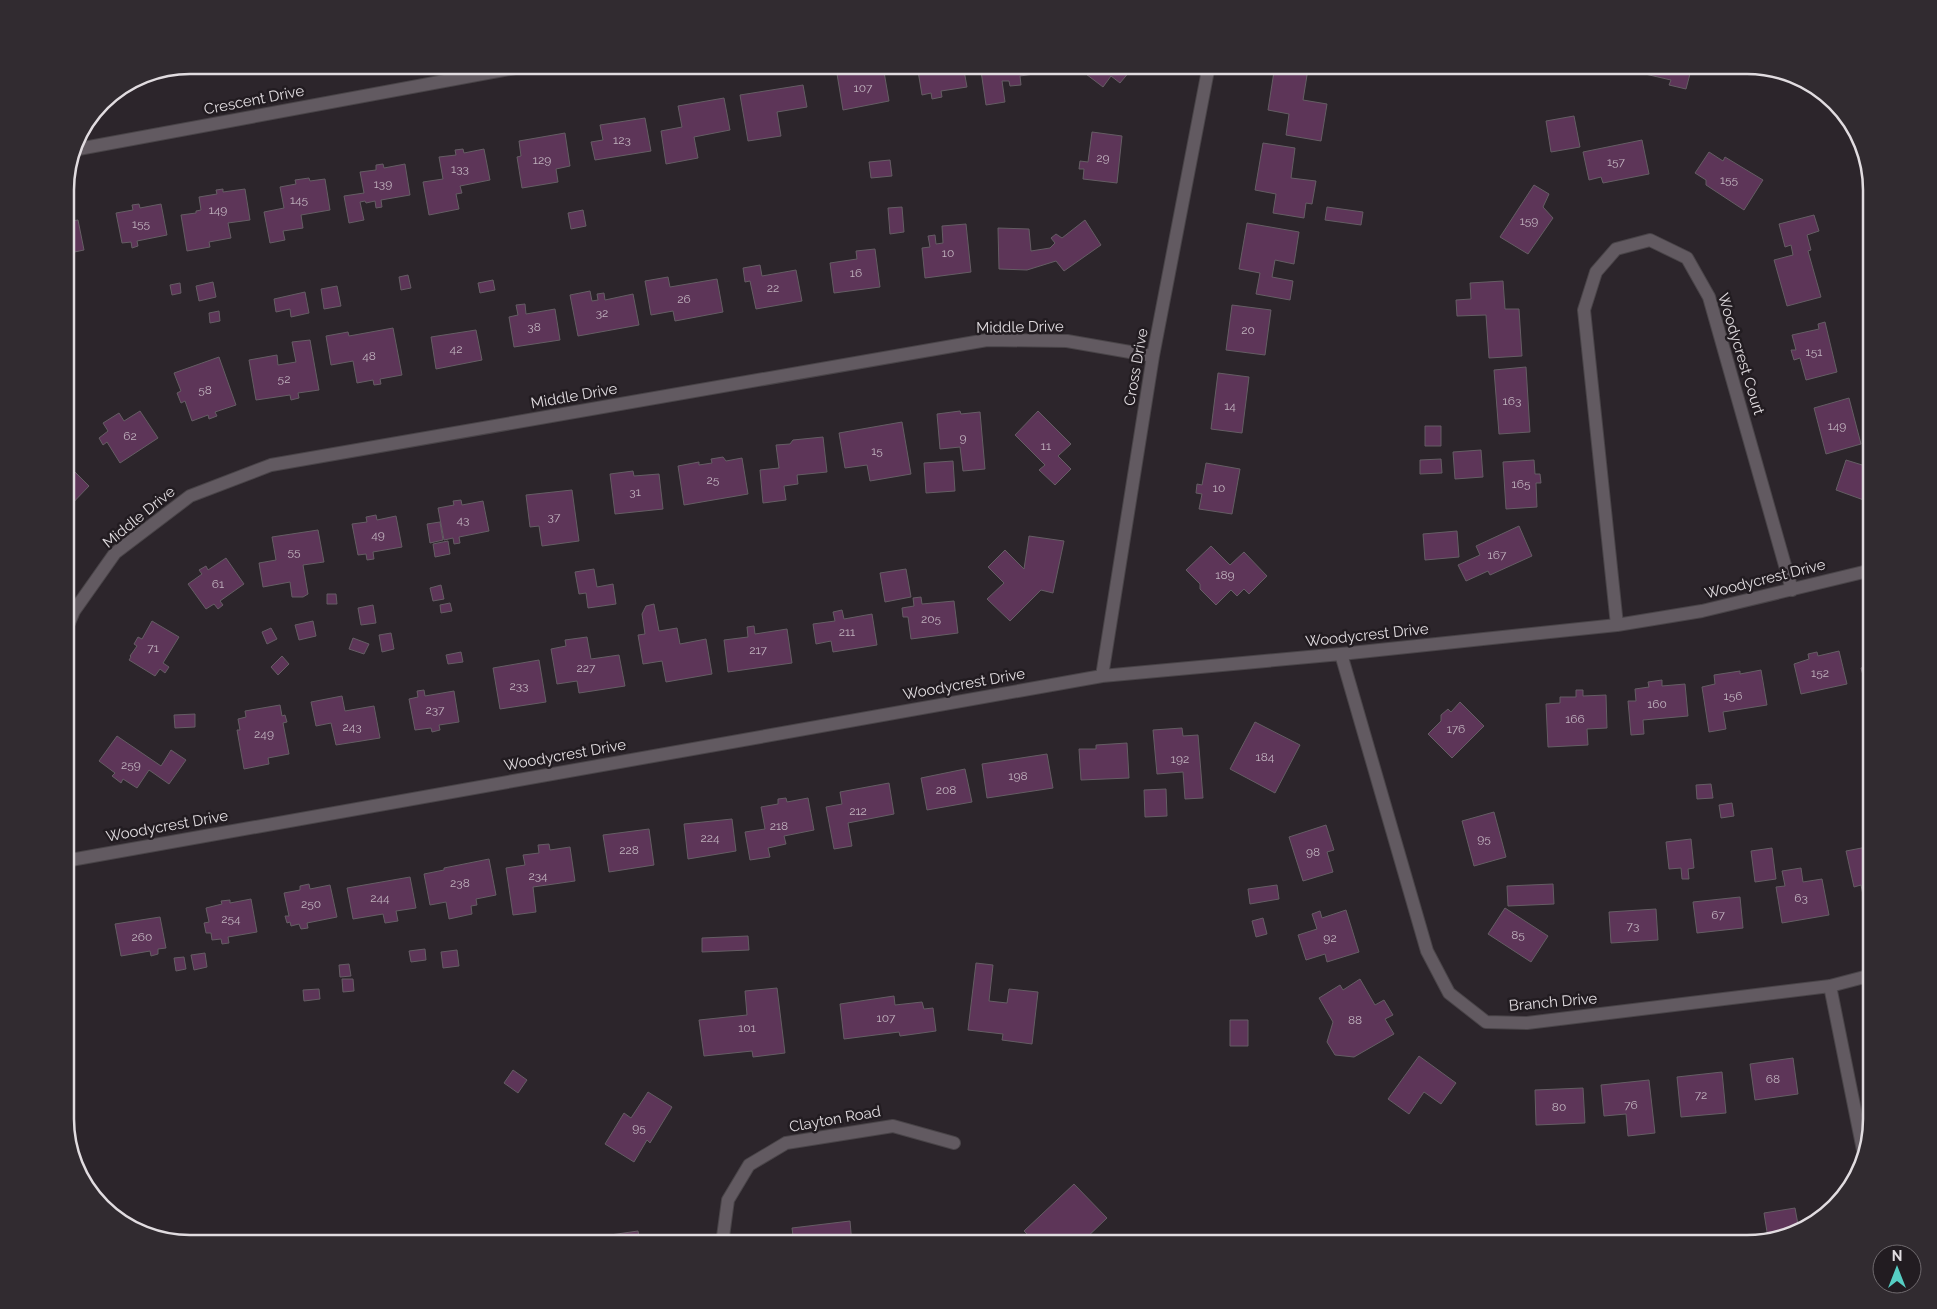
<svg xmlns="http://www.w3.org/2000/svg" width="1937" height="1309" viewBox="0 0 1937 1309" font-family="Raleway,sans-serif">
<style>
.building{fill:#5d3558;stroke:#655d64}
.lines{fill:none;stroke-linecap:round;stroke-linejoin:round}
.street-casing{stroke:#494448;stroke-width:14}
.street{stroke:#625a61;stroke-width:12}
.labels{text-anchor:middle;stroke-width:5;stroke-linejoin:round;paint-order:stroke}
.number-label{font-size:12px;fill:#c0b2be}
.street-label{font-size:15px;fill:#e1dce0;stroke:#221c21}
.rim{fill:none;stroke:#e1dce0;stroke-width:2.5}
</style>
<rect width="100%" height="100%" fill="#2c252b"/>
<path class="building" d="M917,65h46l4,22 -26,4 1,6 -10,2 -1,-6 -9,2z
M998,65h49l1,7 -28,4 1,9 -11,1 -1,-5h-7l3,21 -19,3 -5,-34 18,-2z
M1087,65h48l-15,18 -9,-7 -8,11 -21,-16z
M1275,65l33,4 -5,31 24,4 -6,37 -35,-6 3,-21 -21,-4z
M1633,65h39l19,5 -5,19 -17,-4 2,-5 -39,-9z
M883,66l6,35 -46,9 -6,-36z
M803,85l4,22 -30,5 4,24 -33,5 -8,-46z
M724,98l6,32 -36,7 4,21 -32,6 -5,-33 21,-4 -4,-21z
M1574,116l6,31 -29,5 -5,-31z
M645,118l6,33 -56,9 -4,-18 12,-2 -3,-15z
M1092,132l30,4 -5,47 -34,-4 1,-10h-5l1,-8 8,1z
M565,133l5,33 -14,3 2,13 -36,6 -5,-31 4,-1 -2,-15z
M1642,140l7,34 -46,9 -2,-6 -12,3 -6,-28z
M1263,143l32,5 -4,30 25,3 -4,23 -6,-1 -2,15 -31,-5 3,-19 -21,-4z
M463,149l1,4 20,-4 6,31 -30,6 2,7 -6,1 3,15 -30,6 -6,-33 20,-3 -4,-22 17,-2 -1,-5z
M1709,152l14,9 2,-4 38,23 -19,30 -38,-25v-5l-11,-7z
M890,160l2,16 -21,2 -2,-16z
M383,164l1,4 21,-4 5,31 -29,5 1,7 -6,1 -1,-7 -9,2 -1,-2 -5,1 4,18 -15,3 -5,-27 20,-3 -4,-21 16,-2v-5z
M309,178l1,3 15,-2 5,31 -29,5 2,13 -20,3 2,9 -15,3 -6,-31 20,-4 -4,-21 16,-3 -1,-4z
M1534,185l15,9 -6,13 10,11 -25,36 -28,-17z
M223,189v3l22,-3 5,31 -22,3 3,15 -22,4 1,5 -23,4 -6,-36 15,-2v-2l5,-1 -2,-13 18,-3 -1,-4z
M139,204l1,4 21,-4 6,31 -30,6 1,5 -6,2 -1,-6 -9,1 -6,-30 17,-3 -1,-5z
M902,207l2,25 -14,2 -2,-26z
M1327,207l36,5 -2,13 -36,-5z
M583,210l3,16 -15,3 -3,-16z
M1814,215l5,16 -12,4 4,15 -3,1 13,46 -34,9 -13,-46 19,-5 -2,-10 -6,2 -6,-23z
M78,220l6,30 -19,4v-32z
M1085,220l16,25 -37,26 -8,-10 -29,9 -28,-1 -1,-41 31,1 2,22 19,-3 5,-5 -4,-5 5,-4 6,4z
M1247,223l52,9 -5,32 -19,-4 -3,17 21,4 -3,19 -34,-6 4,-21 -21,-4z
M966,224l5,48 -46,6 -3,-30 8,-1 -2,-11 7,-1 1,9 7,-1 -1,-17z
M875,249l5,38 -46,6 -4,-30 27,-4 -1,-8z
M760,265l2,11 34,-6 6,31 -46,8 -6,-28 -5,1 -2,-14z
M408,275l3,13 -10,2 -2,-13z
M668,277l2,10 47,-8 6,33 -48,9 -2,-10 -22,4 -6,-34z
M493,280l2,10 -15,3 -2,-10z
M1503,281l2,28h14l3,47 -33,2 -3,-43 -29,1 -1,-16 15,-1 -1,-16z
M213,282l3,15 -17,4 -3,-15z
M180,283l1,10 -9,2 -2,-10z
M337,286l4,20 -17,3 -3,-20z
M590,291l2,10 6,-1 -1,-6 7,-1 1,7 28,-6 6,31 -61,11 -8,-41z
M305,292l4,21 -18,4 -1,-8 -14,3 -2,-13z
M525,304l1,10 29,-5 5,31 -46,7 -5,-30 9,-2 -2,-10z
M1232,305l39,5 -6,45 -39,-5z
M219,311l1,10 -10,2 -1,-10z
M1825,322l12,50 -31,8 -6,-22 -6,2 -3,-10h5l-4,-15 27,-6 -1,-5z
M393,328l9,47 -22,4 1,5 -7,1 -1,-5 -16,3 -4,-22 -22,4 -5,-29 22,-4 1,4z
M476,330l6,30 -46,9 -5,-32z
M310,340l9,50 -21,3 1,5 -8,2 -1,-5 -34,5 -7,-40 28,-5 1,10 18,-3 -4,-20z
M219,357l17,48 -21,7 2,4 -8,3 -1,-4 -16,6 -7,-20 -4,2 -4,-10 4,-2 -7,-18z
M1526,367l4,65 -31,2 -5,-64z
M1218,373l31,4 -7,56 -31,-4z
M1849,398l12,46 -35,10 -12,-46z
M140,411l18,27 -38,25 -13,-21 -4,3 -4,-7 9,-7 -5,-8 16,-10 5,8z
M960,411l1,3 19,-2 5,57 -22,2 -3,-24 -20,2 -3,-35z
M1038,411l33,33 -13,12 13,13 -16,16 -16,-15 6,-5 -30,-30z
M902,422l9,52 -41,7 -3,-16 -22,3 -6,-35z
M1425,426h16v20h-16z
M823,437l4,35 -30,3 1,9 -14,2 2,14 -23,3 -3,-33 19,-2 -3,-23 14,-1 3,-4z
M1481,450l2,27 -28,2 -2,-27z
M723,457l3,4 16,-3 6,36 -64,11 -6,-39 21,-4v3l13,-2 -1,-4z
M1441,459l1,14 -22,1v-14z
M1534,460l1,14h5l1,9h-5l1,24 -31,2 -3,-47z
M1846,460l26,8v35l-36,-13z
M953,461l2,30 -29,2 -2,-30z
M1206,463l34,6 -8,45 -33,-5 3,-15 -6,-1 1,-9 5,1z
M67,464l22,22 -24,25v-46z
M633,471l1,5 25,-2 4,35 -48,5 -5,-40z
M572,490l7,51 -37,5 -3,-20 -9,1 -4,-32z
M461,500l1,5 21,-4 6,30 -30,6 1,6 -6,1 -1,-6 -9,2 -6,-32 16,-3 -1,-4z
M376,515l1,5 19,-4 6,31 -29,5 1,7 -7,1 -1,-6 -8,1 -6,-31 15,-2 -1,-5z
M440,522l3,18 -13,3 -3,-19z
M1519,526l13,30 -42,19 -2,-4 -22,10 -8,-16 22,-10 -4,-9z
M318,530l6,32 -21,3 5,29 -5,3h-11l-2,-15 -27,5 -4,-24 17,-3 -4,-23z
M1457,531l2,26 -34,3 -2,-26z
M1029,536l35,5 -11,52 -12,-3 -31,31 -23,-22 17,-16 -16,-16 17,-17 19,19z
M448,541l2,13 -15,3 -2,-13z
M1211,546l19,19 14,-13 23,24 -18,18 -5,-5 -7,7 -6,-6 -15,15 -16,-16v-5l-14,-14z
M226,558l18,26 -24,17 3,4 -5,4 -4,-5 -8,5 -18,-25 14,-10 -3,-4 7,-4 2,4z
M594,569l3,18 16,-3 3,20 -28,4 -2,-15 -7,1 -4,-22z
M906,569l5,28 -26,5 -5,-29z
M441,585l3,14 -11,2 -3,-13z
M327,594h9l1,10h-10z
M921,597l1,7 32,-3 4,32 -47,6 -3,-22h-5l-1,-9 12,-2 -1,-8z
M450,603l2,8 -11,2 -1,-8z
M654,604l5,27 18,-3 3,16 26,-5 6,35 -46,8 -4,-21 -19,3 -5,-29 7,-1 -3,-20 4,-8z
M373,605l3,18 -15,2 -3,-17z
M842,610l2,9 28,-5 5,31 -44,7 -2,-11 -15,3 -3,-20 22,-3 -2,-9z
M152,621l27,16 -16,26 6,4 -4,6 -5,-4 -5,7 -26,-16 2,-3 -1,-1 7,-10 -3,-2 4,-7 4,2z
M313,621l3,15 -17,4 -4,-15z
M754,626l1,8 32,-5 5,34 -64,9 -4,-32 24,-3 -1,-10z
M271,628l6,11 -10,5 -5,-12z
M391,633l3,16 -12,3 -3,-17z
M587,637l4,22 28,-4 6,31 -46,7 -2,-12 -20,3 -6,-35 15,-3 -1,-6z
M353,638l16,6 -5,10 -15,-5z
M1839,651l8,33 -46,10 -7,-30 15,-5 -1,-5 9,-2 1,4z
M461,652l2,10 -15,2 -2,-9z
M282,656l7,8 -11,11 -7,-8z
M539,660l7,42 -46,7 -7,-41z
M1872,665v24l-5,1 -6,-22z
M1761,670l6,35 -44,7 3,17 -17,3 -7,-45 13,-3 -1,-9 26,-4v3z
M1662,680v6l23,-2 3,32 -45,4 1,14 -13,1 -3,-34h8l-1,-12 14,-2 -1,-5z
M424,690l1,6 29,-5 5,31 -20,3 1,5 -8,2 -1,-4 -16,2 -6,-31 9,-2 -1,-6z
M1576,690h7v6l23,-1 1,33 -20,1 1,16 -40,2 -2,-43 14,-1v-6h16z
M342,696l3,15 29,-5 6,32 -44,7 -5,-22 -15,3 -5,-24z
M1460,702l24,24 -32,32 -24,-24 13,-13v-6l7,-6 3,3z
M280,705l2,11 3,-1 2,7 -4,1 6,31 -21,4 1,6 -25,5 -7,-39h3l-2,-11 8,-2 -1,-6z
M195,714v13l-20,1 -1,-13z
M1255,722l45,23 -25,48 -45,-24z
M1182,728l1,8 15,-1 5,63 -18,1 -2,-27 -26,2 -4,-44z
M117,736l44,30 10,-16 15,10 -17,24 -20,-14 -12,18 -14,-9 -2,4 -9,-7 3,-3 -16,-12z
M1127,743l2,35 -48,2 -2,-31h17v-4z
M1047,754l6,34 -66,10 -5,-34z
M965,769l7,33 -45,8 -6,-32z
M889,783l5,31 -46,9 4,23 -18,3 -8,-42 16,-3 -2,-12z
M1711,784l2,14 -16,1 -1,-14z
M1166,789l1,27 -22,1 -1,-27z
M786,798l1,4 21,-4 6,32 -30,6 2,8 -18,4 2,9 -20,3 -5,-28 20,-3 -4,-22 17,-3v-5z
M1732,803l2,13 -13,2 -2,-13z
M1494,812l12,45 -32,9 -12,-45z
M732,819l4,32 -48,8 -4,-35z
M1326,825l8,25 -7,2 6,20 -30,9 -14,-44z
M649,829l5,36 -45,7 -6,-37z
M1691,839l3,29 -6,1 1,10h-7l-1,-11 -12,1 -3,-27z
M549,844l1,6 20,-3 5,34 -42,6 3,25 -23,3 -7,-47 19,-3 -2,-10 16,-2 -1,-8z
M1872,846v48l-9,1 -2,-10 -7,2 -8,-36z
M1772,848l4,31 -21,3 -4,-31z
M489,859l7,36 -20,4 1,6 -6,1 1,8 -23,5 -3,-17 -16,3 -6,-31 20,-4v-2z
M1801,868l2,14 19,-3 7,36 -47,8 -6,-36 9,-1 -3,-15z
M410,877l6,31 -20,3 2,10 -13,2 -2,-9 -30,5 -6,-31z
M309,884l1,5 20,-4 7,32 -30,6 1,5 -7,1 -2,-5 -8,2 -1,-4 -3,1 -2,-7h4l-5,-23 16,-3v-4z
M1553,884l1,20 -46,2 -1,-20z
M1277,885l2,14 -29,5 -2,-15z
M1740,897l3,31 -46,5 -4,-31z
M251,899l6,33 -29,5 1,6 -7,1 -1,-5 -9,1 -1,-7h-5l-2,-10 5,-1 -3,-14 16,-4 -1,-3 9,-1v3z
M1505,908l43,28 -17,26 -43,-28z
M1656,909l2,31 -47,3 -2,-31z
M1346,910l13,42 -32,10 -2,-8 -19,6 -8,-25 19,-6 -5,-15 8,-3 2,7z
M160,917l6,31 -8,1v5l-7,2 -1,-5 -29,5 -6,-32z
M1263,918l4,16 -11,3 -4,-16z
M748,936l1,14 -47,2v-14z
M425,949l1,11 -15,2 -2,-11z
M457,950l2,16 -16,2 -2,-16z
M205,953l2,14 -13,3 -3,-15z
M184,957l2,12 -10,2 -2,-13z
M976,963l17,2 -4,36 18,2 2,-14 29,3 -6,52 -30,-4 1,-6 -35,-4z
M349,964l2,12 -11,1 -1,-12z
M342,979h11l1,12 -11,1z
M1360,979l15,26 9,-5 9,15 -8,4 9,15 -40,23 -19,-2 -8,-13 6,-20 -14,-24 21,-13 3,5z
M777,988l8,65 -32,4 -1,-6 -48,5 -5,-36 48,-5 -2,-24z
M319,989l1,10 -16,2 -1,-11z
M894,996l1,9 27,-3 2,7 9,-1 3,23 -36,5 -1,-4 -55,7 -4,-35z
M1230,1020h18v26h-18z
M1419,1056l37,27 -15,21 -17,-12 -15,22 -21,-15z
M1793,1058l5,36 -43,6 -5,-36z
M513,1070l14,10 -9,13 -14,-10z
M1722,1072l4,41 -45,4 -4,-40z
M1649,1080l6,53 -27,3 -2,-22 -22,2 -3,-31z
M1583,1088l2,35 -49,2 -1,-35z
M648,1092l24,15 -22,36 -3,-3 -13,22 -29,-18 19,-31 7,5z
M1074,1184l33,34 -27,26h-43l-13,-13z
M1795,1208l4,22 -31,8 -4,-25z
M850,1221l2,23h-58l-2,-16z
M638,1231l2,13h-43l-1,-7z"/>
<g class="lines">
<defs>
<path id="street" d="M73,150l458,-85
M1617,625l-33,-315 12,-38 20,-23 34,-9 37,18 22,39 83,293
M65,632l9,-21 41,-58 75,-57 81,-31 716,-125 80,1 86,15
M1341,654l86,297 22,42 37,29 41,1 303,-37 42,-11
M1102,676l51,-320 56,-291
M65,861l1037,-185 239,-22 276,-29 85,-14 170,-41
M1830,986l33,164
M722,1244l6,-44 21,-35 37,-22 107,-17 61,17"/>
</defs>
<use href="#street" class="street-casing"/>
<use href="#street" class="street"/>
</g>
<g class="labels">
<g class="number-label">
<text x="863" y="92">107</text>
<text x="622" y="144">123</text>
<text x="1103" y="162">29</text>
<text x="542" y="164">129</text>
<text x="1616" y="166">157</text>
<text x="460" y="173">133</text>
<text x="1729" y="184">155</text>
<text x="383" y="188">139</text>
<text x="299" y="204">145</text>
<text x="218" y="214">149</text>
<text x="1529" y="225">159</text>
<text x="141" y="228">155</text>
<text x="948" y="257">10</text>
<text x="856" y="277">16</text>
<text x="773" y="292">22</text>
<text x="684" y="303">26</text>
<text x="602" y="317">32</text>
<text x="534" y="331">38</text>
<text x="1248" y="334">20</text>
<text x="456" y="353">42</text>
<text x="1814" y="356">151</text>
<text x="369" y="360">48</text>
<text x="284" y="383">52</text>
<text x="205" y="394">58</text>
<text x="1512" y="405">163</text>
<text x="1230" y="410">14</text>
<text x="1837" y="430">149</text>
<text x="130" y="440">62</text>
<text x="963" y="442">9</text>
<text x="1046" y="450">11</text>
<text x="877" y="455">15</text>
<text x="713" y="484">25</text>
<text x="1521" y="488">165</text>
<text x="1219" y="492">10</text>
<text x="635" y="496">31</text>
<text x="554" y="521">37</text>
<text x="463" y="524">43</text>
<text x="378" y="539">49</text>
<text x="294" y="556">55</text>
<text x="1497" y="559">167</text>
<text x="1225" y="579">189</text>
<text x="218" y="588">61</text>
<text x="931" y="623">205</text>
<text x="847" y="636">211</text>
<text x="153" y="652">71</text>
<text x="758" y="654">217</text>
<text x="586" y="672">227</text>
<text x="1820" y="677">152</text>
<text x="519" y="690">233</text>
<text x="1733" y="700">156</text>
<text x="1657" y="708">160</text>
<text x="435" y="714">237</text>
<text x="1575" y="723">166</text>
<text x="352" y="731">243</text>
<text x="1456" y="733">176</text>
<text x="264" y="738">249</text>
<text x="1265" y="761">184</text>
<text x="1180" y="763">192</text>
<text x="131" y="769">259</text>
<text x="1018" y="780">198</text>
<text x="946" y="794">208</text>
<text x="858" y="815">212</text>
<text x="779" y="830">218</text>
<text x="710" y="842">224</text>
<text x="1484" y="843">95</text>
<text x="629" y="854">228</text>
<text x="1313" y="856">98</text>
<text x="538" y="880">234</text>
<text x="460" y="887">238</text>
<text x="380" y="902">244</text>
<text x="1801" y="902">63</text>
<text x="311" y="908">250</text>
<text x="1718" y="919">67</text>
<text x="231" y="923">254</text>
<text x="1633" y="930">73</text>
<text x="1518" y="939">85</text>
<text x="142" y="941">260</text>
<text x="1330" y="942">92</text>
<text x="886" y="1022">107</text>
<text x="1355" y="1024">88</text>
<text x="747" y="1032">101</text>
<text x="1773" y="1083">68</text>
<text x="1701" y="1099">72</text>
<text x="1631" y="1109">76</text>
<text x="1559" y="1111">80</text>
<text x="639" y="1132">95</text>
</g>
<g class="street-label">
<text transform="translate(254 100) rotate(-11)" y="5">Crescent Drive</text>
<text transform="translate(1020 327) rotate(-1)" y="5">Middle Drive</text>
<text transform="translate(1741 354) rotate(73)" y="5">Woodycrest Court</text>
<text transform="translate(1136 367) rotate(-80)" y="5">Cross Drive</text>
<text transform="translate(574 396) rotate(-10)" y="5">Middle Drive</text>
<text transform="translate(139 517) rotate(-39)" y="5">Middle Drive</text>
<text transform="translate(1765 579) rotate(-14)" y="5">Woodycrest Drive</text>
<text transform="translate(1367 635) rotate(-6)" y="5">Woodycrest Drive</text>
<text transform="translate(964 684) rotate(-10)" y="5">Woodycrest Drive</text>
<text transform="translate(565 755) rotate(-10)" y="5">Woodycrest Drive</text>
<text transform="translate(167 826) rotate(-10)" y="5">Woodycrest Drive</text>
<text transform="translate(1553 1002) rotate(-5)" y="5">Branch Drive</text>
<text transform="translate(835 1119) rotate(-10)" y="5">Clayton Road</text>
</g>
</g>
<path d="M0 0H1937V1309H0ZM190 74H1747A116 116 0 0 1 1863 190V1119A116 116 0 0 1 1747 1235H190A116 116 0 0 1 74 1119V190A116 116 0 0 1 190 74Z" fill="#312b30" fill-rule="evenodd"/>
<path class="rim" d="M190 74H1747A116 116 0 0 1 1863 190V1119A116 116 0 0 1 1747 1235H190A116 116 0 0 1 74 1119V190A116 116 0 0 1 190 74Z"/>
<g transform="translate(1897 1269)"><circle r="24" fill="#221c21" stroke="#6e696d"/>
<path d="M0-4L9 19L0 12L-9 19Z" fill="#56cec4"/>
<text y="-8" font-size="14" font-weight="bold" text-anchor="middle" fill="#e1dce0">N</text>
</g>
</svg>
